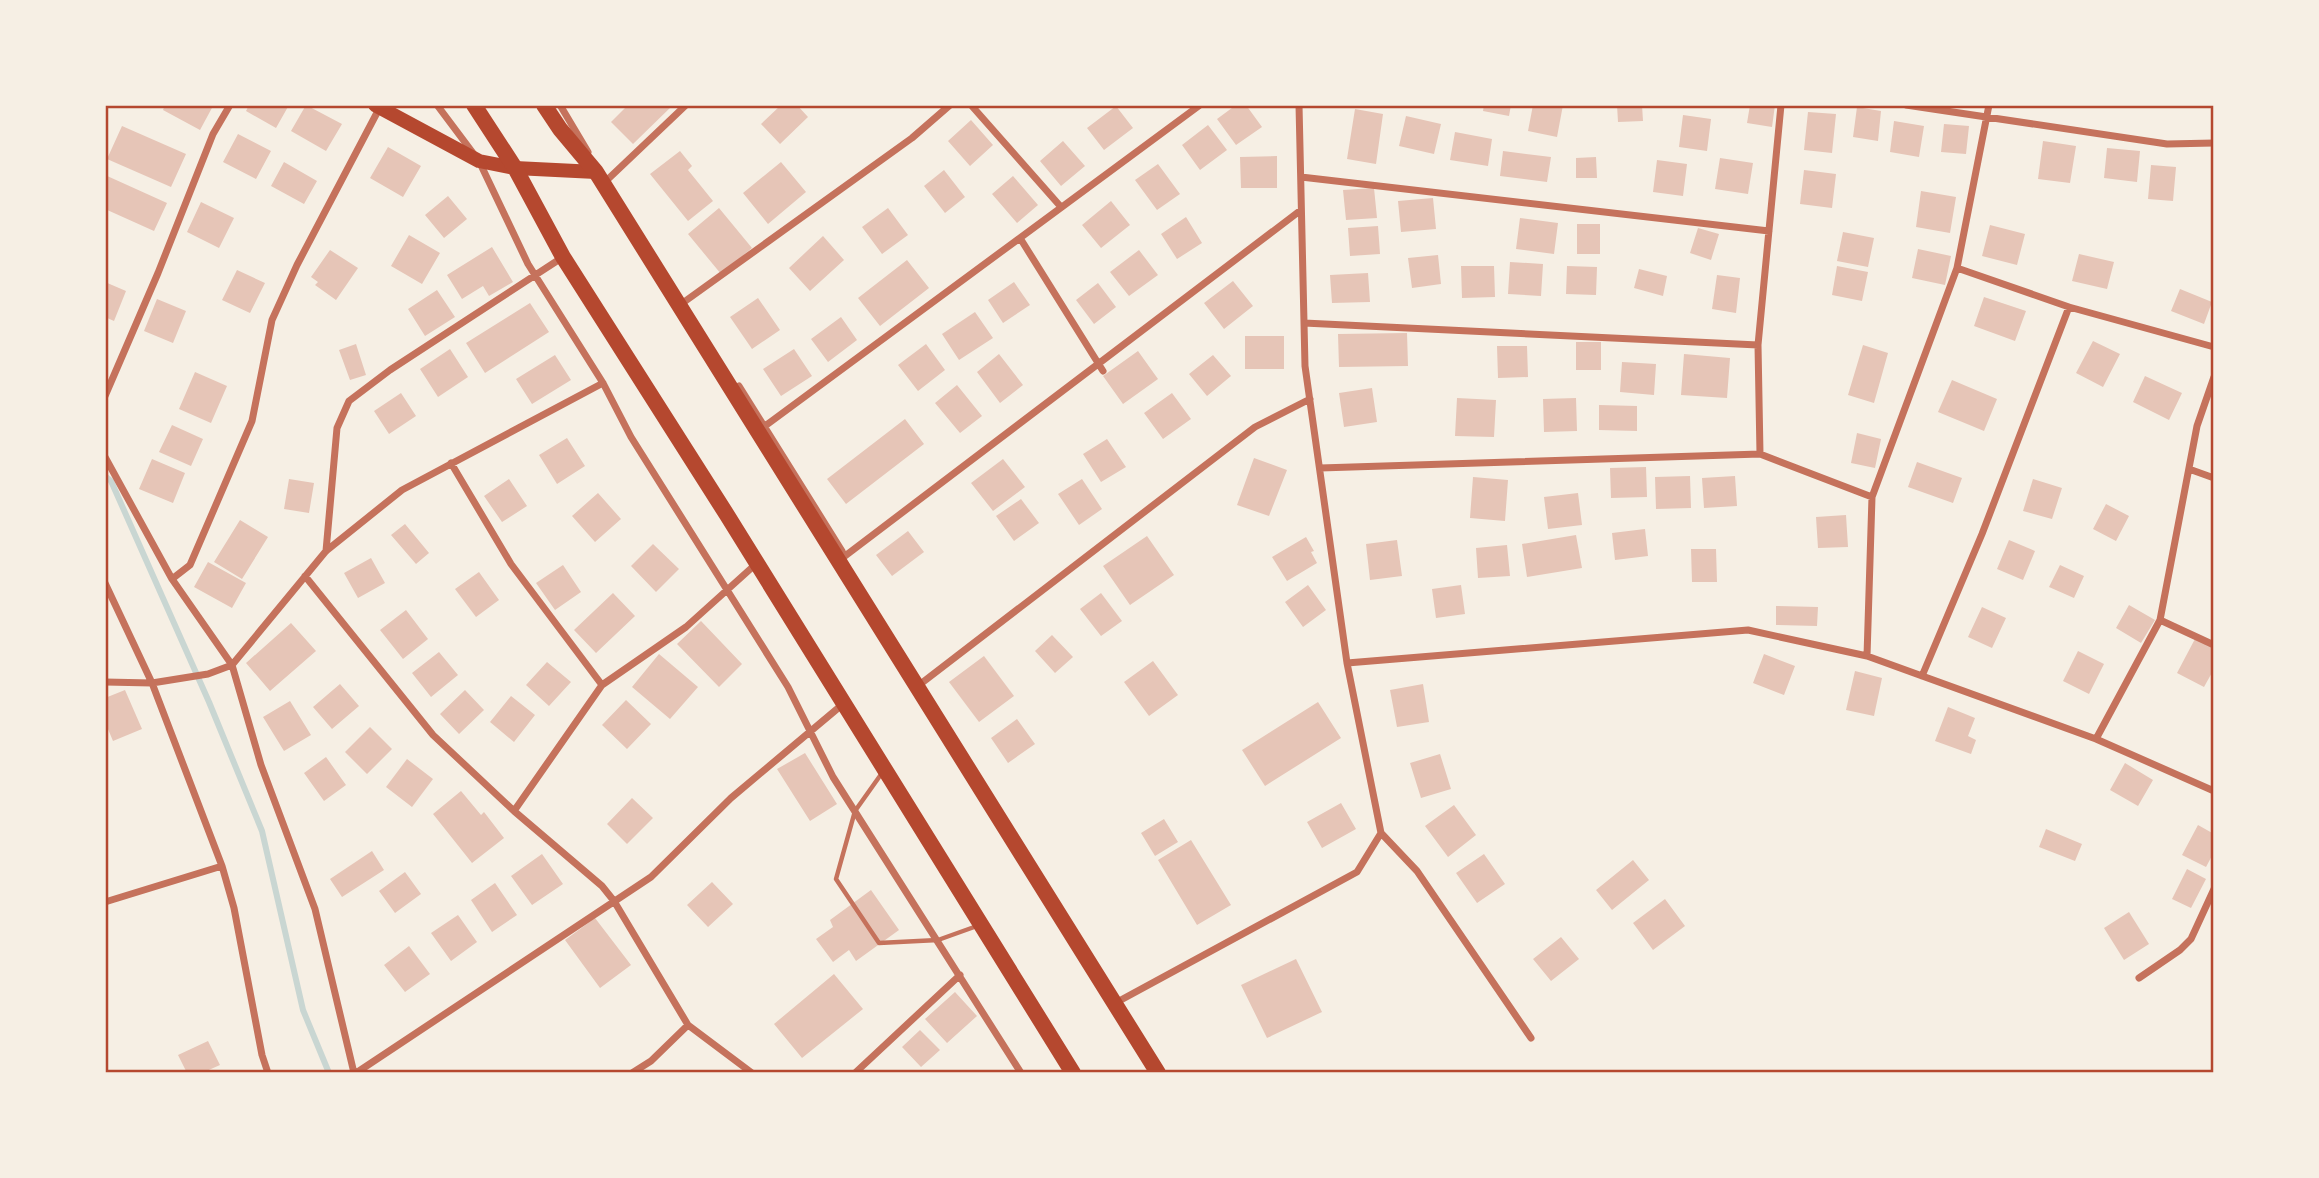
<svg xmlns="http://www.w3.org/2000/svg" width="2319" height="1178" viewBox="0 0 2319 1178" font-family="'Fira Sans Condensed',sans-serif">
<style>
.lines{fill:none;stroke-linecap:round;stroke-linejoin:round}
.stream{stroke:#c9d6d2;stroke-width:6}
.building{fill:#e6c5b7}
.service{stroke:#c5725c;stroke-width:4.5}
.minor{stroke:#c5725c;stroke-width:7}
.secondary{stroke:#b5482f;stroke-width:14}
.trunk{stroke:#b5482f;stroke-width:16}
.neatline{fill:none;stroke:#b5482f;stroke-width:2.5}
</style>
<rect width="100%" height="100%" fill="#f6efe4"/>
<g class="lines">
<path class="stream" d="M105,476l6,5 98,221 53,129 41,179 26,63"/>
</g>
<path class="building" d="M165,105h45l3,1 -13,24 -37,-20z
M249,105h40l-13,23 -30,-17z
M306,105l36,19 -16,27 -35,-20z
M628,105h45l-40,39 -22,-22z
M781,105h16l11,12 -28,27 -19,-20z
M1236,105h10l16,22 -26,18 -19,-26z
M1484,105h27l-2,11 -26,-5z
M1533,105h30l-6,32 -29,-6z
M1617,105h25l1,16 -25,1z
M1750,105h25l-3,22 -25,-4z
M1116,106l17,22 -29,22 -17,-22z
M1857,107l24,4 -3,30 -25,-4z
M1355,109l28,5 -7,50 -29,-5z
M1808,112l28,2 -4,39 -28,-3z
M1683,115l28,4 -4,32 -28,-4z
M1406,116l35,8 -7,30 -35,-8z
M971,120l22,25 -23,21 -22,-25z
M1894,121l30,5 -5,31 -29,-5z
M1944,124l25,2 -3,28 -25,-2z
M1208,125l19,25 -27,20 -18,-25z
M122,126l64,28 -15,33 -64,-28z
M1455,132l37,7 -4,27 -38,-6z
M238,134l33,17 -15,28 -33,-17z
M1063,141l22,25 -24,20 -21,-25z
M2043,141l33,5 -6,37 -32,-4z
M388,147l33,19 -18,31 -33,-19z
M2107,148l33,3 -3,31 -33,-4z
M680,151l12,15 -4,4 25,31 -25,20 -38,-47z
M1503,151l48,6 -4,25 -47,-6z
M1277,156v32h-36l-1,-31z
M1596,157l1,21h-21v-20z
M1720,158l33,5 -5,31 -33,-5z
M1657,160l30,4 -4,32 -30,-4z
M284,162l33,19 -13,23 -33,-18z
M781,162l25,30 -38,32 -25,-31z
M1158,164l22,30 -23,16 -22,-30z
M2151,165l25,2 -3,34 -25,-2z
M944,170l21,27 -20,16 -21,-27z
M1804,170l32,4 -4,34 -32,-4z
M105,175l62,28 -13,28 -49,-22z
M1013,176l25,29 -21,18 -25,-29z
M1374,188l3,30 -31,2 -3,-30z
M1921,191l35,6 -6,36 -34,-6z
M448,196l19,23 -23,19 -19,-23z
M1433,198l3,31 -35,3 -3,-31z
M1111,201l19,24 -29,23 -19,-23z
M201,202l33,16 -15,30 -32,-16z
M719,208l33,40 -31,26 -33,-40z
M888,208l20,27 -26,19 -20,-27z
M1186,217l16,26 -25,16 -16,-25z
M1520,218l38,5 -4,31 -38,-5z
M1577,224h23v30h-23z
M1990,225l35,9 -8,31 -35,-9z
M1378,226l2,28 -30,2 -2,-28z
M1698,228l21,6 -8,26 -21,-7z
M1843,232l31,6 -6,29 -31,-6z
M409,235l31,18 -18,31 -31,-18z
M823,236l21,24 -34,31 -21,-23z
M492,247l21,35 -24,14 -6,-10 -21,13 -15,-24z
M1918,249l33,7 -6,29 -33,-7z
M330,250l28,18 -22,32 -21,-15 3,-3 -7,-5z
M1139,250l19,25 -29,21 -19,-24z
M2079,254l35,8 -7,27 -35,-8z
M1438,255l3,29 -29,4 -4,-30z
M907,260l22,28 -49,38 -22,-28z
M1510,262l33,2 -2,32 -33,-2z
M1461,266h33l1,31 -33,1z
M1567,266l30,1 -1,28 -30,-1z
M1837,266l31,6 -6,29 -30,-6z
M1639,269l28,7 -4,20 -29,-8z
M237,270l28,13 -15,30 -28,-13z
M1368,273l2,29 -38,1 -2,-28z
M1717,275l23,3 -4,35 -24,-4z
M1233,281l20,25 -29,23 -20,-26z
M105,282l21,9 -12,30 -9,-4z
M1014,282l16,23 -27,18 -15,-23z
M1098,283l18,24 -22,17 -18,-24z
M2180,289l32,13 -8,22 -33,-13z
M437,290l18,27 -30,19 -17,-27z
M1984,297l42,14 -11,30 -41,-15z
M758,298l22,32 -28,19 -22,-32z
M157,299l29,12 -13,32 -29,-12z
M530,303l19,29 -64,41 -19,-30z
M975,312l18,26 -34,22 -17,-26z
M841,317l16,23 -29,22 -17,-23z
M1407,333l1,33 -69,1 -1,-33z
M1245,336h39v33h-39z
M2093,341l27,13 -17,33 -27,-14z
M1576,342h25v28h-25z
M356,344l10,31 -16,5 -11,-30z
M926,344l19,26 -27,21 -20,-26z
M1863,345l25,8 -14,50 -26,-8z
M1497,346h30l1,31 -30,1z
M450,349l18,28 -30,20 -18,-28z
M794,349l18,27 -31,20 -18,-27z
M1138,351l20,28 -35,25 -20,-28z
M999,354l24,31 -23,18 -23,-31z
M1684,354l46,4 -3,40 -46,-3z
M555,355l16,25 -39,24 -16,-25z
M1213,355l18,21 -24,20 -18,-22z
M1622,362l34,2 -2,31 -34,-3z
M195,372l32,14 -16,37 -32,-14z
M2145,376l37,17 -13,27 -36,-18z
M1952,380l45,19 -13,32 -46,-19z
M957,385l25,31 -22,17 -25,-30z
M1372,388l5,34 -33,5 -5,-34z
M401,393l15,23 -27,18 -15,-23z
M1172,393l19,26 -28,20 -19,-26z
M1457,398l39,2 -2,37 -39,-1z
M1576,398l1,33 -33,1 -1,-33z
M1599,405l38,1v25l-38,-1z
M905,419l19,25 -78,60 -19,-25z
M172,425l31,14 -12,27 -32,-14z
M1857,433l24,6 -6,29 -24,-5z
M567,438l18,28 -28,18 -18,-29z
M1107,439l19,28 -25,15 -18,-28z
M1254,458l33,12 -18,46 -32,-11z
M152,459l33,14 -12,30 -34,-14z
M1003,459l22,28 -32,24 -22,-28z
M1917,462l45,16 -9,25 -45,-16z
M1646,467l1,30 -36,1 -1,-30z
M1690,476l1,32 -35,1 -1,-32z
M1735,476l2,30 -33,2 -2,-30z
M1473,477l35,3 -3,41 -35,-3z
M289,479l25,4 -5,30 -25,-4z
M509,479l18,27 -25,16 -18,-26z
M1082,479l20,30 -23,16 -21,-31z
M2033,479l29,9 -10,31 -29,-8z
M598,493l23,26 -26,23 -23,-26z
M1578,493l4,32 -34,4 -4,-32z
M1021,499l18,24 -25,18 -18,-25z
M2106,504l23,12 -13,25 -23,-12z
M1846,515l2,32 -30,1 -2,-31z
M240,520l28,17 -26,42 -28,-17z
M405,524l24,29 -13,11 -25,-29z
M1645,529l3,27 -33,4 -3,-27z
M908,531l16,21 -32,24 -16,-21z
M1576,535l6,33 -55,9 -5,-33z
M1147,536l27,39 -44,30 -27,-39z
M1306,537l8,14 -3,1 6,11 -30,18 -15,-24z
M1397,540l5,36 -32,4 -4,-36z
M2009,540l26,11 -12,29 -26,-11z
M653,544l26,25 -23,23 -25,-26z
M1507,545l3,31 -32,2 -2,-30z
M1691,549h25l1,33h-25z
M371,558l14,25 -27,15 -14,-25z
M208,562l38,21 -14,25 -38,-21z
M563,565l18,27 -26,18 -19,-27z
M2060,565l24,11 -10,22 -25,-11z
M479,572l20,28 -23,17 -21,-28z
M1308,585l18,25 -23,17 -18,-25z
M1461,585l4,29 -29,4 -4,-29z
M613,593l22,23 -39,37 -22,-23z
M1101,593l21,28 -21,15 -21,-27z
M2129,605l26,15 -14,23 -25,-15z
M1776,606l42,1 -1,19 -41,-1z
M1982,607l24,11 -14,30 -24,-11z
M406,610l22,29 -25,20 -23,-29z
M701,621l41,43 -23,23 -42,-43z
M291,623l25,28 -46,40 -24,-28z
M1052,635l21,22 -18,16 -20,-22z
M2196,637l18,10v22l-10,18 -27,-14z
M2078,651l26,13 -15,30 -26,-13z
M439,652l19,23 -27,22 -19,-24z
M659,654l39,33 -28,32 -38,-32z
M1764,654l31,12 -11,29 -31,-12z
M984,656l30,40 -35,26 -30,-40z
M1153,661l25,34 -29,21 -25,-34z
M547,662l24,20 -22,24 -23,-21z
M1855,671l27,7 -8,38 -28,-6z
M340,684l19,22 -27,23 -19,-22z
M1423,684l6,38 -32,5 -7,-37z
M125,690l17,39 -29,12 -8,-19v-24z
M465,690l19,20 -25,24 -19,-20z
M511,696l24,19 -21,27 -24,-20z
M626,700l25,24 -24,25 -25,-24z
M290,701l21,34 -27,16 -21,-34z
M1318,702l23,36 -76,48 -23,-36z
M1948,707l27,11 -7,18 8,4 -5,14 -36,-13z
M1017,719l18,25 -27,19 -17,-25z
M370,727l22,22 -25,25 -22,-22z
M805,753l32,51 -27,17 -33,-52z
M1440,754l11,35 -30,9 -11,-35z
M326,757l20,28 -22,16 -20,-28z
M407,759l26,20 -21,28 -26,-20z
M2125,763l28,17 -15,26 -28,-16z
M461,791l20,24 3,-3 20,26 -32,25 -39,-49z
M632,798l21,20 -26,26 -20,-20z
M1341,803l15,26 -34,19 -15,-26z
M1454,805l22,30 -28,22 -23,-31z
M1164,819l14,23 -23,14 -14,-23z
M2198,825l16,9v18l-8,15 -24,-12z
M2046,829l36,15 -7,17 -36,-14z
M1191,840l40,65 -34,20 -39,-65z
M372,851l12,19 -42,27 -12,-18z
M542,854l21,30 -31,21 -21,-29z
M1484,854l21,30 -28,19 -21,-30z
M1633,860l16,20 -37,30 -16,-20z
M2187,869l19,10 -15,29 -19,-9z
M405,872l16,22 -26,19 -16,-22z
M712,882l21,22 -25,23 -21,-22z
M495,883l22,32 -25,17 -21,-32z
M871,890l28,40 -43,31 -7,-11 -16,12 -17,-23 17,-12 -3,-7z
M1665,899l20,27 -32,24 -20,-27z
M2129,912l20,32 -25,16 -20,-32z
M458,915l19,27 -26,19 -20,-28z
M595,918l36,47 -31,23 -35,-48z
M1561,937l18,22 -28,22 -18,-22z
M409,946l21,28 -25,18 -21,-27z
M1296,959l26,53 -55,26 -26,-53z
M834,974l29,35 -61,49 -28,-34z
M955,992l22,24 -30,27 -22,-24z
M920,1030l20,20 -19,17 -19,-20z
M208,1041l12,24 -18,8h-15l-9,-18z"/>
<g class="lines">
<path class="service" d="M882,773l-27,38 -19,68 43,64 59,-3 39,-14"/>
<path class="minor" d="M437,105l42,56 49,103 75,119 28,54 157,250 45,90 188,296
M560,105l28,47
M971,105l90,102
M1906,105l261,39 47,-1
M1301,177l468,54
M602,178l4,3 80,-76
M1020,238l83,133
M1957,268l112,39 145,40
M684,302l228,-164 38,-33
M1304,323l454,22
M739,386l103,165
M105,396l53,-123 55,-139 17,-29
M765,426l435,-321
M1760,454l-2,-109 23,-240
M105,457l67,122 60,86 29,100 54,144 39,164
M451,463l60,101 91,121
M1320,468l440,-14 112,43
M2189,469l25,9
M326,551l11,-123 12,-27 41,-31 173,-113
M845,556l456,-346
M305,576l128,159 81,76 88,75 12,15 74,124 64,48
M172,579l18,-14 62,-144 20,-101 25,-55 83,-158
M105,583l47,100 70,183 12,42 28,147 6,18
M2160,620l54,25
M1867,656l5,-159 85,-229 32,-163
M1347,663l401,-33 119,26 229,83 118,52
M1922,676l60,-142 87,-227
M105,682l47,1 56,-9 24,-9 94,-114 76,-61 201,-107
M923,682l332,-255 55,-28
M2096,739l64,-119 37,-194 17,-49
M514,811l88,-126 84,-58 71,-64
M1381,833l36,38 114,167
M105,902l117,-36
M2139,978l41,-28 11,-11 23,-50
M1119,1001l238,-129 24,-39 -34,-170 -42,-297 -6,-261
M356,1073l295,-196 80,-79 112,-94
M632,1073l19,-12 37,-36
M855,1073l105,-98"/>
<path class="secondary" d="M375,105l104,56 36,7 81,4"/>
<path class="trunk" d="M474,105l41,63 48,89 164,258 346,558
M544,105l16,24 36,43 562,901"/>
</g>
<rect width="2319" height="1178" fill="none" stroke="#f6efe4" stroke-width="214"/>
<rect x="107" y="107" width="2105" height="964" class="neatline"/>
</svg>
